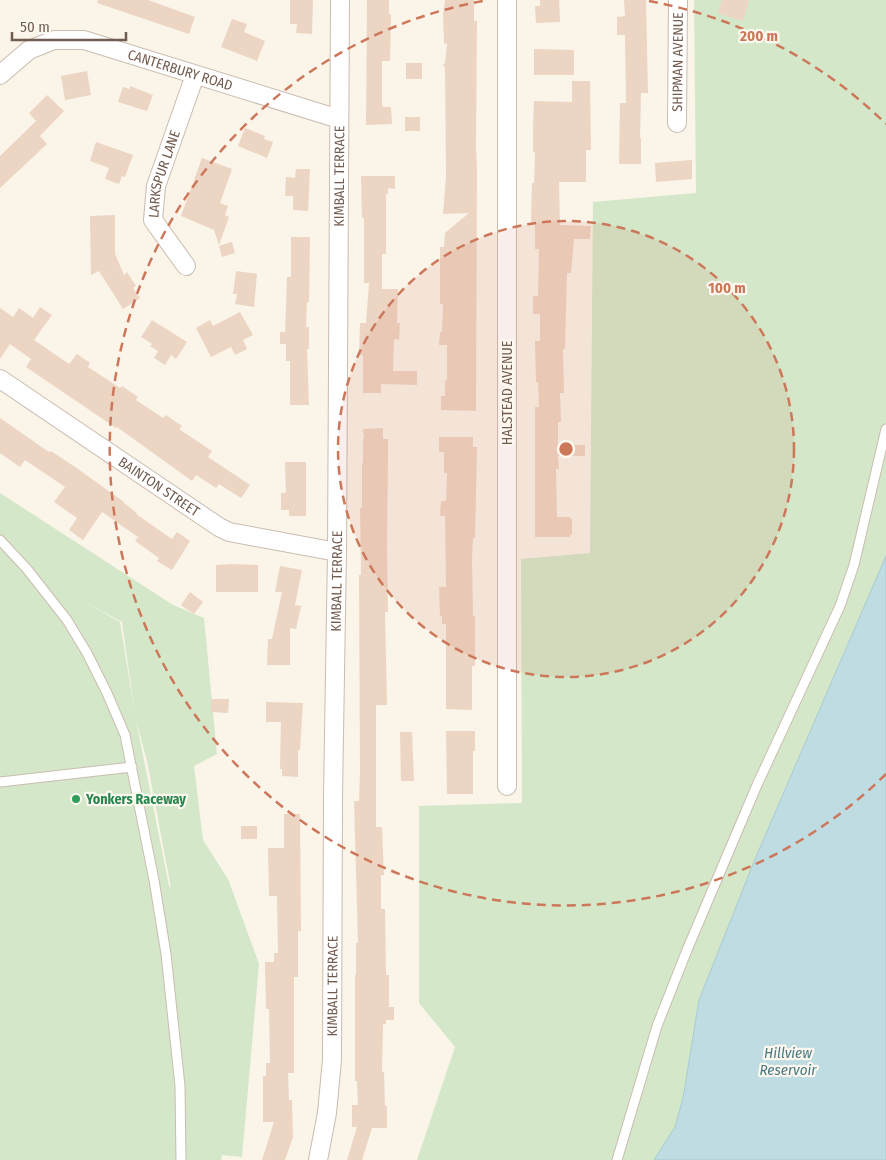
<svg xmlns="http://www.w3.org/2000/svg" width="886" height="1160" viewBox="0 0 886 1160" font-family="'Fira Sans Condensed',sans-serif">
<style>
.green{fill:#d4e7c9;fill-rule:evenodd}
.water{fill:#bfdce2;stroke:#a6cbd3}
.building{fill:#edd5c3}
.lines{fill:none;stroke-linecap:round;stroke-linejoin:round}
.service-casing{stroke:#cbbcb0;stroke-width:11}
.minor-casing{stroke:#cbbcb0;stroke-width:20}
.service{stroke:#fff;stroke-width:9}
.minor{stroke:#fff;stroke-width:18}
.ring{fill:none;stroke:#cd775a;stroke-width:2.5;stroke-dasharray:9 6}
.leisure-dot{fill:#2e9e5b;stroke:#fdf8ef;stroke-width:2}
.labels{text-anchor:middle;stroke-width:4.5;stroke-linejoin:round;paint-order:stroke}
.street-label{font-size:14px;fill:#725c4f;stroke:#fdf8ef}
.leisure-label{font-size:14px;font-weight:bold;fill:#27864d;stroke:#fdf8ef;text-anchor:start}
.water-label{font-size:15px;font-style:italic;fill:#4b7883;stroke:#fdf8ef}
.centre{fill:#cd775a;stroke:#fdf8ef;stroke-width:2.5}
.ring-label{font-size:15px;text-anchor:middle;font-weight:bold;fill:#cd775a;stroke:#fdf8ef;stroke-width:4.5;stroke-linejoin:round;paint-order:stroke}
</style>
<rect width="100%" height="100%" fill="#faf4e9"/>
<path class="green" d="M694,0h192v556l-131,303 -56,141 -16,98 -8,29 -21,33h-237l38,-113 -36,-44v-197l103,-3 -1,-244 69,-6 3,-351 103,-9z
M0,493l173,112 31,13 13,136 -23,12 9,74 25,39 31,85 -17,193 -20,-2 -1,5h-221zM83,601l39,21 13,92 -15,-92zM136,720l11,41 24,127 -2,-2z"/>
<path class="water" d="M886,556v604h-232l21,-33 8,-29 16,-98 56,-141z"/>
<path class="building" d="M98,0h50l47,17 -6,17 -92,-31z
M290,0h23l-1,34 -16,-1 1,-9h-7z
M367,0h22v14h2l-1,47h-8v43l1,3h8l1,17 -26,1z
M445,0h29v21h3l-1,126 1,22 -1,242 -35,-1v-14h4v-16l2,1v-36h-8l1,-13h2l1,-28h-3v-57h4l1,-14 24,-20 -26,1 3,-37 -1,-109 -2,-3 2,-2 2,-19 -3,-1 -1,-29z
M540,0h19l1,22 -24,1 -1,-17h5z
M624,0h22l2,93h-7l-1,45h1v26h-22l1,-61h6l-1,-68h-8v-18l8,-1z
M722,0h27l-6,21 -25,-8z
M232,19l15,5 -3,8 21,9 -8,20 -36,-14z
M534,49l40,1v25h-40z
M406,63h16v16h-16z
M87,71l4,24 -26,5 -4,-24z
M572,81h18l1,69h-5v32h-27l1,43 31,1 -1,13h-16l-3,34h-4l-2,76h-2l1,44h-4l1,29h-3v23h27v11h-27l1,13h-3l1,48h13v1l2,1v16h-2v2h-35v-130h4l-1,-25h-2l-1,-41h5v-27h-7v-18h5l1,-47h-4v-26h-4l1,-40h2l1,-31h-2v-24l1,-27 38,1z
M130,86l23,9 -6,16 -29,-9 5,-15 7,2z
M47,95l17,16 -24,25 7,8 -47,44v-32l36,-35 -7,-8z
M405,117h15v14h-15z
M245,128l20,8 -1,3 9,3 -6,16 -29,-12z
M96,142l37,13 -8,22 -3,-1 -3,8 -14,-5 4,-11 -19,-7z
M202,158l30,11 -12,34 8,3 -3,9 4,2 -10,28 -5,-15 -33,-14z
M692,160v19l-36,3 -1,-19z
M296,169h14l-2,42 -15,-1v-14h-8l1,-19 9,1z
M361,176h34v13l-7,-1v6h-2v60h-4v35h16l-1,34h3l-1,17 -5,-1 -1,32h24v14l-36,-1v9h-18v-38h-4l1,-32h6l3,-40h-5v-65h-2z
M115,215v39l9,21 3,-3 9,14 -3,2 7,10 -17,11 -24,-38 -8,4 -1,-59z
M291,237h19l-1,65h-2l-1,25h3v22h-2l2,56h-19v-44h-4v-17h-6v-12h5l2,-55h4z
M232,242l3,11 -13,4 -3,-11z
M236,271l21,3 -3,33 -19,-3 2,-10h-4z
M40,307l12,8 -18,25 35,24 8,-10 13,9 -2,4 32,21 2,-2 16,11 -2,3 27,18 3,-3 16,11 -3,3 33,22 -4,6 42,28 -9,13 -22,-14 -3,4 -20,-13 -4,6 -75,-54 -1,1 -90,-61 5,-8 -21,-15 -10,15v-51l13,9 6,-9 14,10z
M240,312l13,23 -10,5 4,9 -12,6 -4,-8 -20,10 -15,-29 14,-8 3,6z
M152,320l35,22 -11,17 -5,-4 -6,10 -11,-7 4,-7 -8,-5 2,-2 -11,-7z
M0,418l49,34 2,-1 27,18 46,33v1l13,10 -1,1 36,25 5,-7 13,9 -18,29 -15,-9 2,-3 -24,-17 3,-4 -36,-25 -19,28 -14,-10 8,-12 -23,-16 11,-15 -40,-27 -5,7 -20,-14z
M383,428v11h5v15l-1,91 1,67h-3l2,93h-11v122h6l2,48h-3v34h4l1,66h3v32h5v13h-8v4h-3l-1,48h2l1,34h2v22h-15l-10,32h-15l10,-33h-5v-22h6l-1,-24h-2v-106h1v-32h2l-4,-142h5l1,-29 -1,-197h2l-1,-67h2v-45h1v-24h1l-1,-10z
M439,437h34v10h4l-2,91h-2l-1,21 1,57h2v50h-3v44l-26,-1v-85h-4v-8h-2l-1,-29h7l-1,-71h-5l1,-15h5l1,-28h-3v-21h-5z
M285,462h21v54h-17v-6h-8v-17h5z
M233,564l25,1v27h-42v-27z
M280,566l22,4 -7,35 6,1 -5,23 -6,-1v37h-23l1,-26h4l10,-47h-7z
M190,592l13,10 -9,12 -13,-9z
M211,699h18l-1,14 -17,-1z
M266,702l37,1 -3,47h-2v27l-16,-1v-7h-2l1,-47h-15z
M446,731h29v20h-2v43h-26z
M400,732h12l2,49h-13z
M284,814h16l1,117h-3v46h-4v96h-6l1,27h3l1,37 -8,23h-23l12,-38h-11v-46h3v-13h4l-1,-54h-3l-1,-47h9v-9h4l-1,-57h-8l-1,-48h16z
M241,826h16v13h-16z"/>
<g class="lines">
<defs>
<path id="service" d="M0,540l27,29 40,51 20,33 20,40 18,42 29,145 12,74 14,132 1,74
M0,782l132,-15
M617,1160l40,-134 30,-76 70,-165 83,-179 14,-41 32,-136"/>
<g id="minor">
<path id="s1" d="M0,75l29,-25 25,-10h30l255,79"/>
<path id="s2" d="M677,123l1,-123"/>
<path id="s3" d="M186,266l-33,-46 3,-34 39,-111"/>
<path id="s4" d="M0,379l219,148 10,5 108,20"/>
<path d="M507,786v-786"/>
<path id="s5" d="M318,1160l9,-47 5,-53 1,-264 4,-244 3,-552"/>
</g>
</defs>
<use href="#service" class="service-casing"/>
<use href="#minor" class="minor-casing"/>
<use href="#service" class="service"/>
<use href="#minor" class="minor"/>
</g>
<circle cx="566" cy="449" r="228" fill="#cd775a" fill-opacity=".12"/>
<g class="ring">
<circle cx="566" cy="449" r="228"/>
<path d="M886 774A456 456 0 1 1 483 1M649 1A456 456 0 0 1 886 124"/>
</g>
<circle class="leisure-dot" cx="76" cy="799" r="5"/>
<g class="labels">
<g class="street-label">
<text dy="5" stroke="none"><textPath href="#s2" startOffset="61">SHIPMAN AVENUE</textPath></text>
<text dy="5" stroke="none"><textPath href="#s1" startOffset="196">CANTERBURY ROAD</textPath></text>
<text dy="5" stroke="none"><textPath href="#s3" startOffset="104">LARKSPUR LANE</textPath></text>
<text dy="5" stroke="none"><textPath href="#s5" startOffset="985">KIMBALL TERRACE</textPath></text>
<text transform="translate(507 393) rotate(-90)" y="5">HALSTEAD AVENUE</text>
<text dy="5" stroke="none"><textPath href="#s4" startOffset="192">BAINTON STREET</textPath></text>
<text dy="5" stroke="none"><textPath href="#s5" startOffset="580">KIMBALL TERRACE</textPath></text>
<text dy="5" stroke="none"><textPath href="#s5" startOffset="175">KIMBALL TERRACE</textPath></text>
</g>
<g class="leisure-label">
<text x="86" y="804">Yonkers Raceway</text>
</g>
<g class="water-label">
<text x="788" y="1058">Hillview<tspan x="788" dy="17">Reservoir</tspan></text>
</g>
</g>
<circle cx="566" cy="449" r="8" class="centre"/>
<g class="ring-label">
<text x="759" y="41">200 m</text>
<text x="727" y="293">100 m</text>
</g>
<path d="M12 32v8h114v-8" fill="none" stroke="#725c4f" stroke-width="2.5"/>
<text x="20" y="32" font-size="15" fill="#725c4f" stroke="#fdf8ef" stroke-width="4" paint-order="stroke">50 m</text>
</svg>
